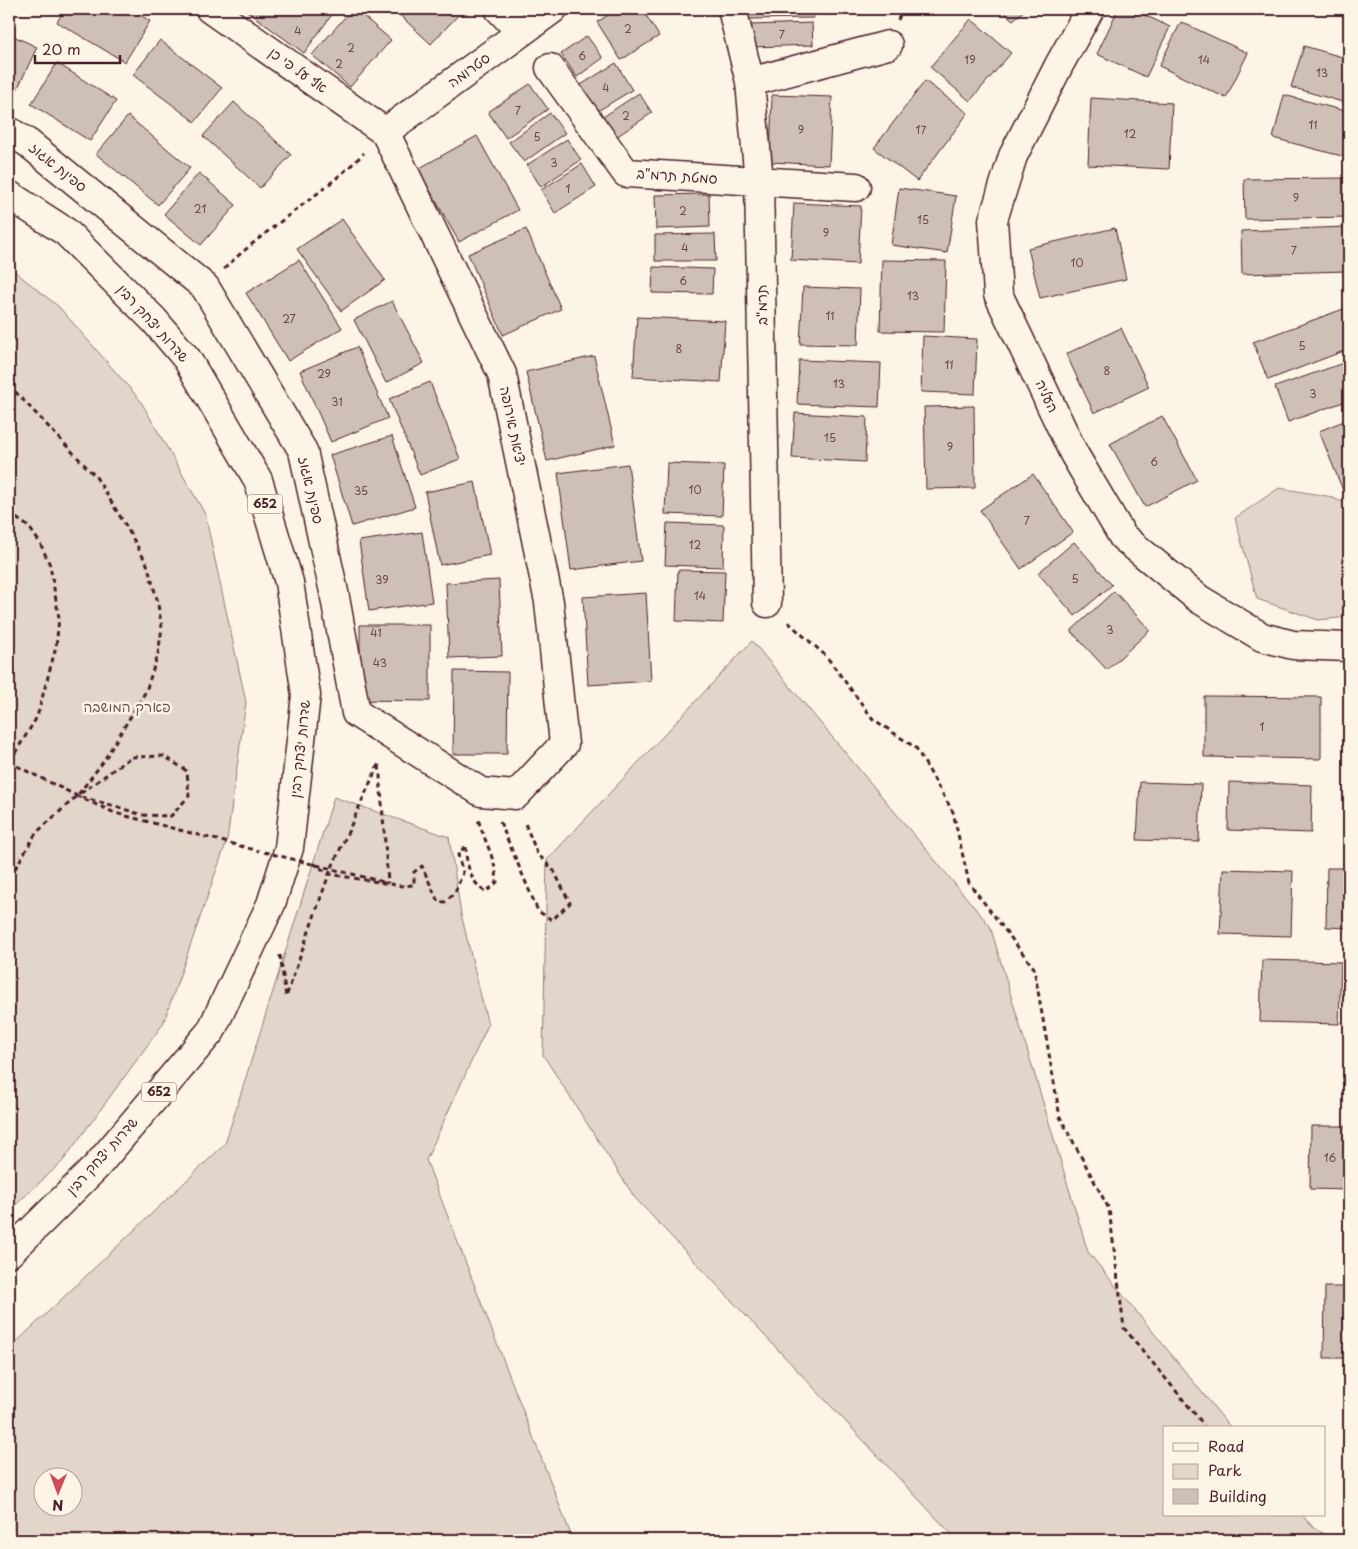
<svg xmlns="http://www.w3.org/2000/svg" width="1358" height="1549" viewBox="0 0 1358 1549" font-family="'Playpen Sans','Playpen Sans Hebrew',sans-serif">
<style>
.green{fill:#e2d5ca;stroke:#967a7a;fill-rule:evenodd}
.building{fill:#cfc0b7;stroke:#4a1f2b}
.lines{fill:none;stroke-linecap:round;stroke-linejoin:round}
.minor-casing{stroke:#4a1f2b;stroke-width:31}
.major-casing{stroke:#4a1f2b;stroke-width:31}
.path{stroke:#4a1f2b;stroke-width:3;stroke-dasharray:5 4;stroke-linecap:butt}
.minor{stroke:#fcf5e5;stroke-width:28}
.major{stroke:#fcf5e5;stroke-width:28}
.path-bridge{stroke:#4a1f2b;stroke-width:3;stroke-dasharray:5 4;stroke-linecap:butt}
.labels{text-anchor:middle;stroke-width:5;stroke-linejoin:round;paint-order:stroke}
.number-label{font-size:11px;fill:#6b474e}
.shield{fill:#fcf5e5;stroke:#7f5f63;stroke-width:1}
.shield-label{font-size:12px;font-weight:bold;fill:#4a1f2b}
.street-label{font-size:14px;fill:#4a1f2b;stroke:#fcf5e5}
.park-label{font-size:14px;fill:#704c53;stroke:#fcf5e5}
</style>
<rect width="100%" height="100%" fill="#fcf5e5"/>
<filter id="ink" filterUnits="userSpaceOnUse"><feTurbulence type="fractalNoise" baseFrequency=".02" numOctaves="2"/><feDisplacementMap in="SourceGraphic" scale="10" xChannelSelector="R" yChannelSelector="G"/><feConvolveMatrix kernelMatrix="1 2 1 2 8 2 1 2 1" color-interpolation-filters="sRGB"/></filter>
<g filter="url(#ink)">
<path class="green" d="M9,267l50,40 81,93 65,114 41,188 -19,138 -64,184 -100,137 -54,50z
M1279,488l48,8 21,8 1,6v107l-31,3 -61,-21 -22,-81z
M752,641l238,285 98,326 143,176h-67v87h138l9,10 21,15h-375l-322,-342 -92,-143 4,-195z
M334,797l115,40 12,77 27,111 -62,135 147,380h-564v-191l216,-205zM42,1476h30v30h-30z"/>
<path class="building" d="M65,9h65l20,12 -25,41 -68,-40z
M244,9h92l-32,44z
M352,9h3l36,31 -41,47 -38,-32z
M393,9h69l1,1 -32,34z
M618,9h24l17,27 -38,24 -24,-38z
M748,9h66v9l-66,1z
M1000,9h26l-13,11z
M1118,9h14l38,18 -24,50 -49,-23z
M971,19l40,34 -41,48 -40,-34z
M1181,22l67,31 -22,45 -67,-32z
M812,23l1,22 -62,2 -1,-22z
M9,34l28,13 -21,45 -7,-3z
M587,36l16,22 -26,19 -16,-23z
M160,40l62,48 -27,34 -62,-47z
M1304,46l45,13v45l-58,-17z
M57,63l59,38 -26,40 -59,-37z
M616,63l16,27 -36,22 -17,-26z
M925,81l43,32 -51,68 -43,-33z
M530,84l18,25 -42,29 -18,-26z
M639,93l13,20 -39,26 -13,-20z
M772,95l60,2 -3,68 -59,-3z
M1284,95l65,17v46l-76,-20z
M1091,98l81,5 -3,66 -81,-4z
M234,102l57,53 -31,33 -57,-52z
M550,113l15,20 -41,29 -15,-20z
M128,116l62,52 -32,37 -62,-51z
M477,136l41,74 -59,32 -41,-73z
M567,139l14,21 -40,27 -14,-22z
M582,164l14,23 -41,26 -14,-23z
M199,173l37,32 -35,40 -37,-31z
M1348,178l1,39 -104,2 -1,-40z
M899,188l57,8 -9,57 -56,-8z
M709,194l1,33 -54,2 -1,-34z
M794,203l67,3 -3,58 -67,-4z
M342,219l43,61 -44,31 -44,-62z
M1346,227l1,44 -105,3 -1,-43z
M1115,228l11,51 -86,19 -12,-50z
M526,229l35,80 -58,26 -35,-81z
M715,234l1,27h-61v-26z
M299,260l43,68 -54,33 -42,-68z
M882,260l64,1 -2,71 -64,-1z
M653,267l60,2 -1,25 -60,-1z
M803,287l57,2 -2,56 -58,-1z
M392,301l32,62 -38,20 -32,-63z
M1349,307v42l-81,31 -15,-38z
M637,317l88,4 -4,61 -88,-5z
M1121,328l28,59 -55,26 -28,-59z
M923,336l54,3 -2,55 -54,-2z
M357,347l31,71 -57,24 -31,-71z
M594,356l21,89 -68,16 -21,-89z
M799,360l82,3 -2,44 -82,-3z
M1349,361v39l-61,22 -13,-35z
M430,382l30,77 -40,16 -31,-76z
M974,406l1,82 -49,1 -2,-82z
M795,413l72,4 -2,45 -73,-4z
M1162,416l35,64 -52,27 -35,-63z
M1349,419v72l-5,2 -25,-62z
M392,436l23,71 -63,19 -22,-71z
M667,463l57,2 -2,51 -57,-2z
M628,464l13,97 -70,9 -13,-97z
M1033,474l40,58 -52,37 -41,-59z
M475,482l15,73 -50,10 -15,-73z
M667,523l57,2 -1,42 -58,-2z
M422,532l10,70 -63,9 -10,-70z
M1074,542l38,43 -37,31 -37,-43z
M678,570l47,1 -2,52 -47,-2z
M499,580l3,76 -53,2 -3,-75z
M1114,591l36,39 -43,40 -36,-39z
M646,593l5,88 -63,4 -5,-88z
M360,625h70v76l-70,-1z
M454,671l54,1 -1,82h-54z
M1204,696l117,1v62l-117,-2z
M1140,782l61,2 -2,58 -62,-2z
M1229,782l83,3 -1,48 -83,-3z
M1327,868h22v60l-23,-1z
M1223,869l70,2 -2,65 -71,-2z
M1262,960l79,2 -2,62 -79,-2z
M1348,1037h1v67h-3z
M1311,1126h38v64l-39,-1z
M1325,1287h24v71h-25z"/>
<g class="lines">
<defs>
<path id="minor" d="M499,9l22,23
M732,9l18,73 9,99 8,422
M1090,9l-31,56 -46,91 -20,64 5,74 76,160 49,83 76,62 63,38 31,8 56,2
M550,68l76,105 230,14
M750,82l138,-37
M9,131l19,12 177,144 98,164 31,141 22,121 125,79 35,3 48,-51 -15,-142 -47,-228 -117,-242 -175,-123
M385,132l168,-123"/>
<path id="major" d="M9,195l57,37 88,88 33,39 71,121 31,102 17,113 -17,153 -18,56 -60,127 -115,136 -87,86"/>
</defs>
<use href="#minor" class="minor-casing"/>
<use href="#major" class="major-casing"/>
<path class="path" d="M898,20l4,-11
M224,269c43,-42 97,-73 140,-116
M9,385l87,92 30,49 21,38 10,35 5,29 -4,26 -12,37 -43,71 -26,34 -41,37 -27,46
M9,513l20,14 11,16 10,22 9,53 -3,29 -19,70 -28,46
M788,622l38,34 47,63 43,29 37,64 16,71 65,85 26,149 49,92 15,119 80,97
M9,762l68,34 38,10 27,9 29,1 18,-20 -2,-25 -23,-15 -33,1 -54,39 38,17 144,38
M500,822l38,89 14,9 18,-17 -16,-32 -17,-18 -13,-32
M313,863l16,11 73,12 12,-1v-13l8,-6 16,36h7l10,-10 8,-19 -5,-18 8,-10c-1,17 5,39 20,47l11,-10c-1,-22 -13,-42 -19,-63
M280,955l6,42 43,-123 50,-111 9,120"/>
<use href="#minor" class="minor"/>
<use href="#major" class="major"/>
<path class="path-bridge" d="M264,852l124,31"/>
</g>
</g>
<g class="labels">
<g class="number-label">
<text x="628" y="33">2</text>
<text x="298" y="35">4</text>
<text x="782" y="39">7</text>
<text x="351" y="52">2</text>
<text x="582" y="60">6</text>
<text x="970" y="64">19</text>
<text x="1204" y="64">14</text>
<text x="339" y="68">2</text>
<text x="1322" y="77">13</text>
<text x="606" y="92">4</text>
<text x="518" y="115">7</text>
<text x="626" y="120">2</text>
<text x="1313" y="129">11</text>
<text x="801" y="134">9</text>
<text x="921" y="134">17</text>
<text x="1130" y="138">12</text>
<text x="537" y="141">5</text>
<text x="554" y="167">3</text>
<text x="568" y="193">1</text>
<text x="1296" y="202">9</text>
<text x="200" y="213">21</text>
<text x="683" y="215">2</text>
<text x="923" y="224">15</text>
<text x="826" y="237">9</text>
<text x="685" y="252">4</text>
<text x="1294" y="255">7</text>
<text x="1077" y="267">10</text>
<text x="683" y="285">6</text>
<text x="913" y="300">13</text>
<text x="830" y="320">11</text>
<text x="289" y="323">27</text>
<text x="1302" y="350">5</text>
<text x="679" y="353">8</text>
<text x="949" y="369">11</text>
<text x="1107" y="375">8</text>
<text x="324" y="378">29</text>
<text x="839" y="388">13</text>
<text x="1313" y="398">3</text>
<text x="337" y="406">31</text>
<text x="830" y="442">15</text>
<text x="950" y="451">9</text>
<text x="1154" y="466">6</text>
<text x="695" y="494">10</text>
<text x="361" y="495">35</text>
<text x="1027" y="525">7</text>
<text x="695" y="549">12</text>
<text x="1075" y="583">5</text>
<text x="382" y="584">39</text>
<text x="700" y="600">14</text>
<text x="1110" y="634">3</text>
<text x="376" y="637">41</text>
<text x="380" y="667">43</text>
<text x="1262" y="731">1</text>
<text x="1330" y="1162">16</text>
</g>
<g class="shield">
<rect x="247.5" y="494.5" width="35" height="19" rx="4"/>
<rect x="141.5" y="1082.5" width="35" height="19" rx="4"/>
</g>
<g class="shield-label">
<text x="265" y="508">652</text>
<text x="159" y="1096">652</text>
</g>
<g class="street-label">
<text transform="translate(298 70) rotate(35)" y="5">אף על פי כן</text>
<text transform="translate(469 70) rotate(-36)" y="5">סטרומה</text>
<text transform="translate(58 167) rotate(39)" y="5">ספינת אגוז</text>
<text transform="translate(677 176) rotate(4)" y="5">סמטת תרמ"ב</text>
<text transform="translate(762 305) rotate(-91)" y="5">תרמ"ב</text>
<text transform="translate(153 323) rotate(48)" y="5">שדרות יצחק רבין</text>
<text transform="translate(1047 396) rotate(65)" y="5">העליה</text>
<text transform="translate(513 426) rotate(78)" y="5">יציאת אירופה</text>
<text transform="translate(311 490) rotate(77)" y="5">ספינת אגוז</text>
<text transform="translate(300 749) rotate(-84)" y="5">שדרות יצחק רבין</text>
<text transform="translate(102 1156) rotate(-48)" y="5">שדרות יצחק רבין</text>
</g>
<g class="park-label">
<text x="127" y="712">פארק המושבה</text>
</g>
</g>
<rect width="1358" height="1549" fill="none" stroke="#fcf5e5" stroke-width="30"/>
<rect x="15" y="15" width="1328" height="1519" fill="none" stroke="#4a1f2b" stroke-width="2" filter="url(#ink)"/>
<rect x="1163" y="1426" width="162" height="90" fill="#fcf5e5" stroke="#b59f9b"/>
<rect x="1173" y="1443" width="25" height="8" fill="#fcf5e5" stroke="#b59f9b"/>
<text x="1208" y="1452" font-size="15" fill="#4a1f2b">Road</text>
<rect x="1173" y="1464" width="25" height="15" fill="#e2d5ca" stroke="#b59f9b"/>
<text x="1208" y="1476" font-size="15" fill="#4a1f2b">Park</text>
<rect x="1173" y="1489" width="25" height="15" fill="#cfc0b7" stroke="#b59f9b"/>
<text x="1208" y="1502" font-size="15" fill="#4a1f2b">Building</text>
<g transform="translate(58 1492) rotate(181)"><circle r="24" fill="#fcf5e5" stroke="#b59f9b"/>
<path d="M0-4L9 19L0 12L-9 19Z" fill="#d1495b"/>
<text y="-8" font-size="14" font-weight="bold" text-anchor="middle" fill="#4a1f2b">N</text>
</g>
<path d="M35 55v8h85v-8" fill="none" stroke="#4a1f2b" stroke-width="2.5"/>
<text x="42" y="55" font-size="15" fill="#4a1f2b" stroke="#fcf5e5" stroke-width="4" paint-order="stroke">20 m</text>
</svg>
